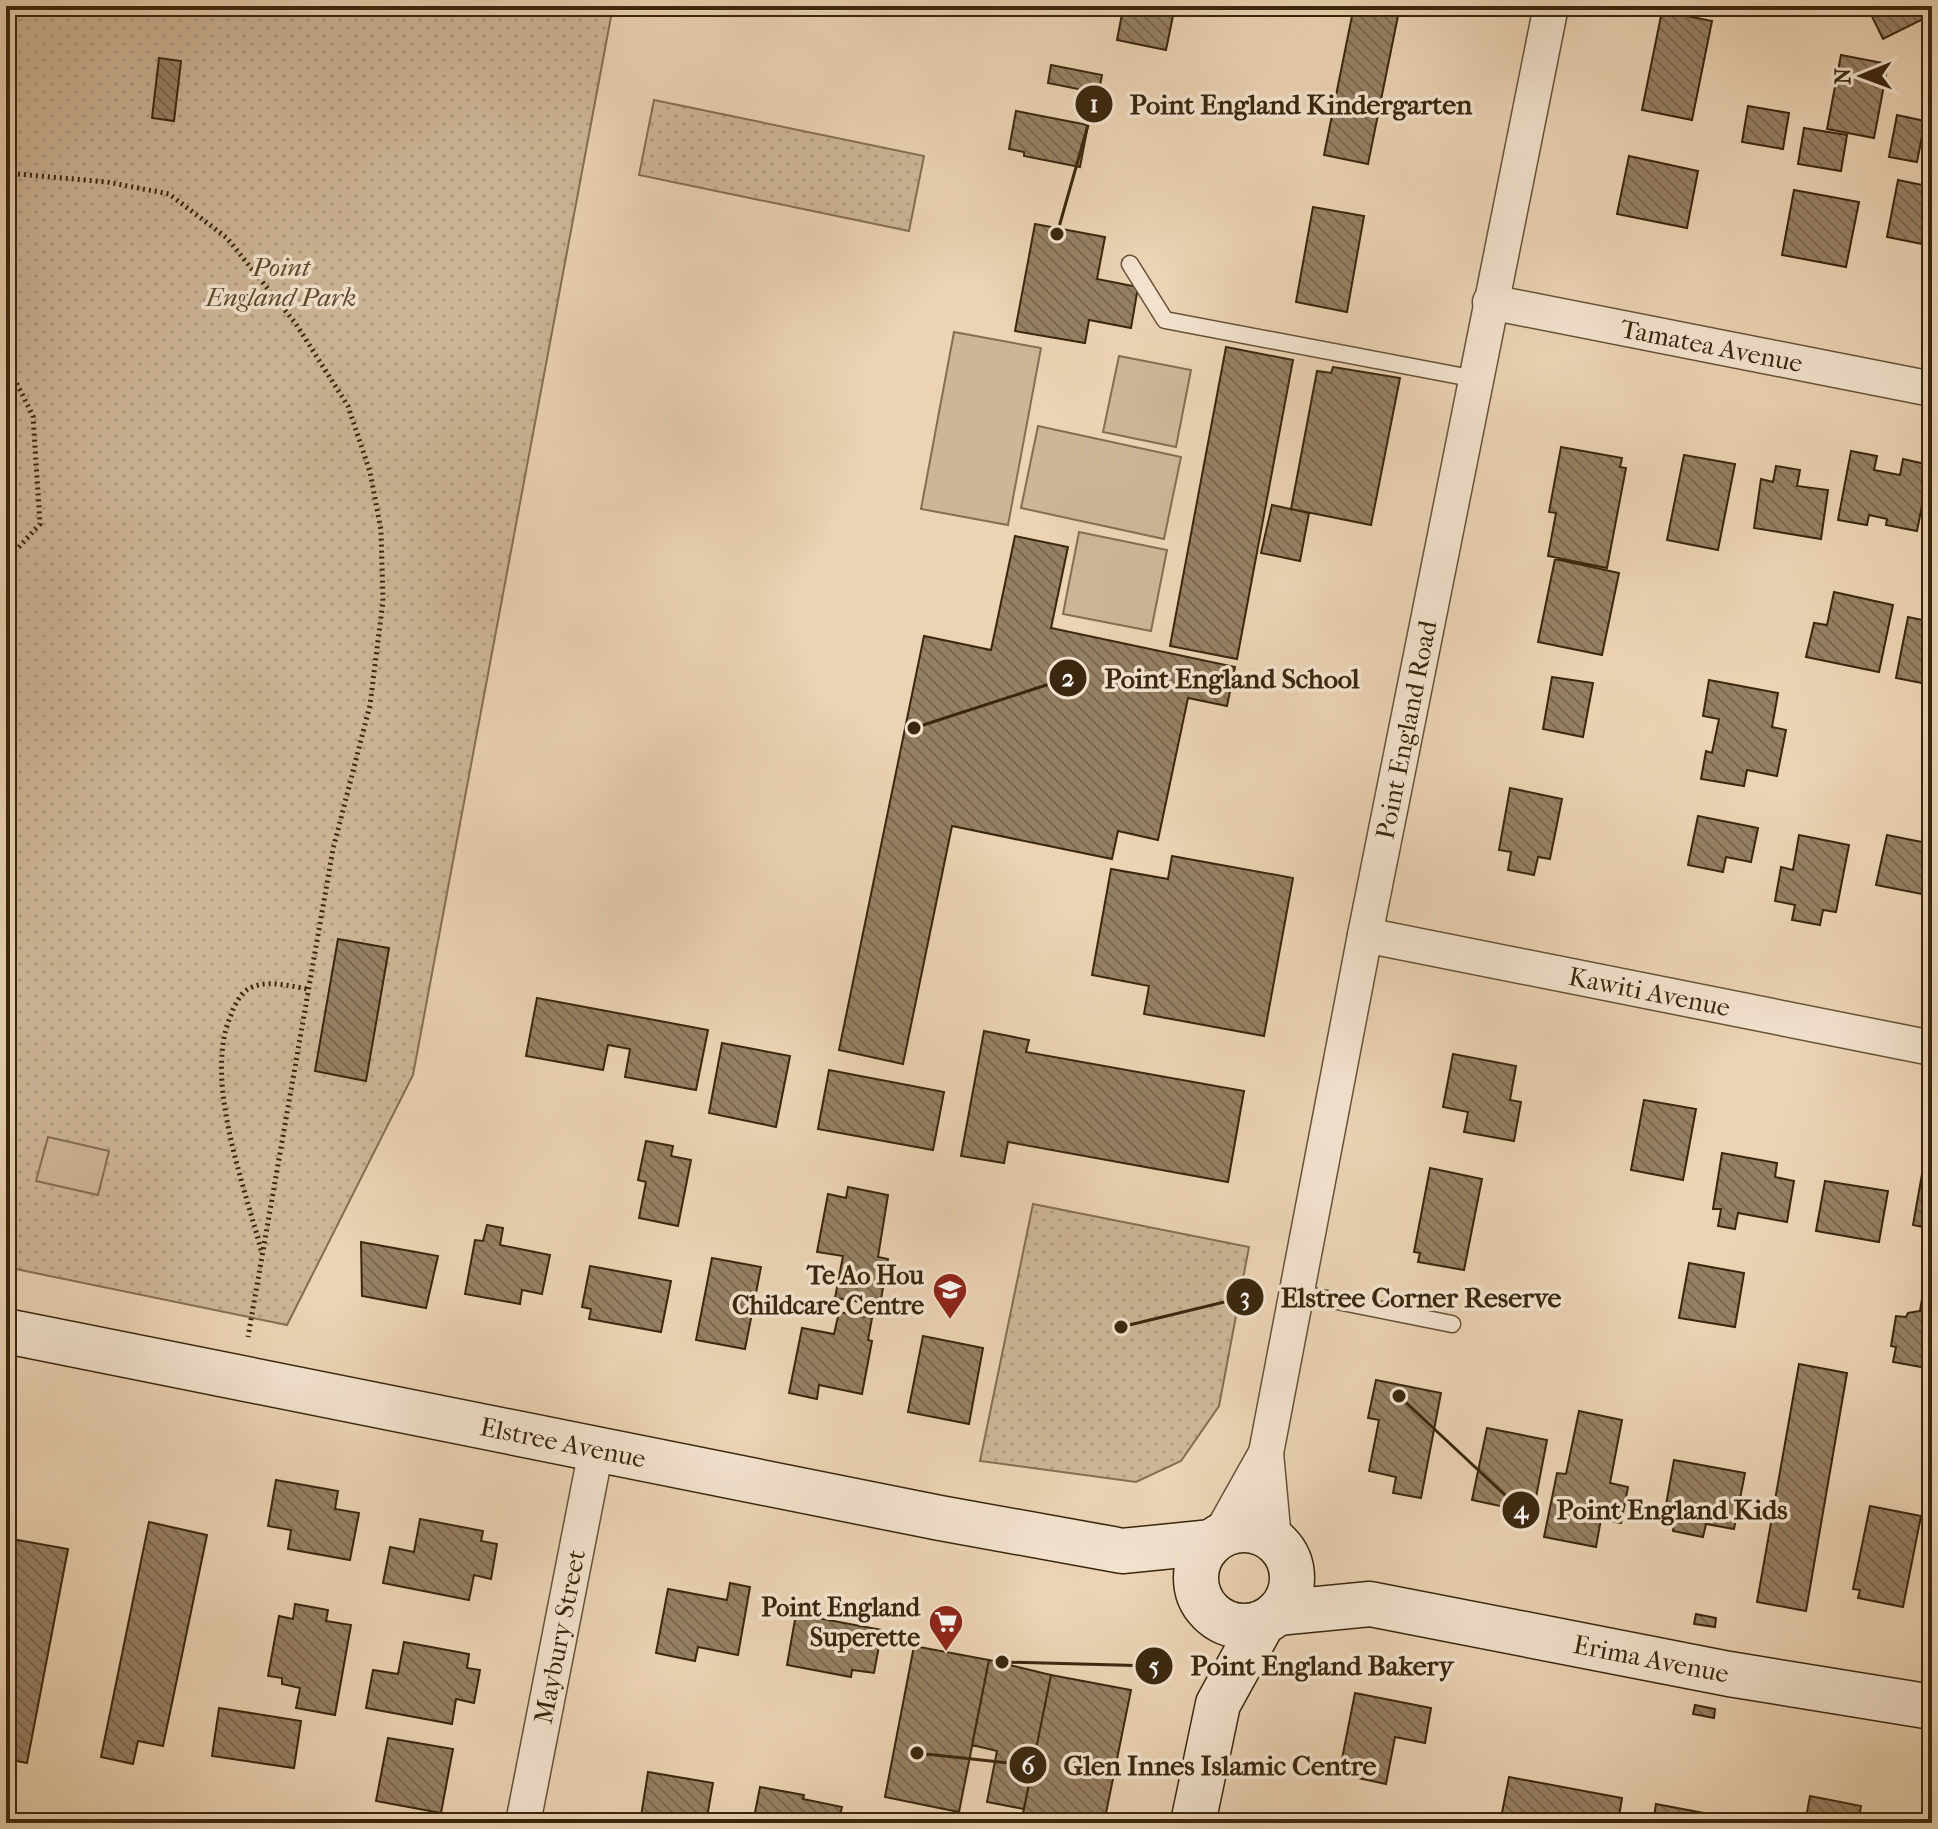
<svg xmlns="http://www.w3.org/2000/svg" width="1938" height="1829" viewBox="0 0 1938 1829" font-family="'IM FELL French Canon',serif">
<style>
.park{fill:url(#park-dots);stroke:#846e52;stroke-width:2}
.pitch{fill:#cdb697;stroke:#846e52;stroke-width:2}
.building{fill:url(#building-back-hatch);stroke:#3a270e;stroke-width:2}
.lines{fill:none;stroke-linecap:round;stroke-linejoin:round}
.lane-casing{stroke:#665237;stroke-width:19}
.street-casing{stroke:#665237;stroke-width:37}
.secondary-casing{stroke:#3a270e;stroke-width:47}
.path{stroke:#3a270e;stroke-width:5;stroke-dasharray:2 4;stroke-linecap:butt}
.lane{stroke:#f2e2ce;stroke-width:16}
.street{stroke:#f2e2ce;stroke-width:34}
.secondary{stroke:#f2e2ce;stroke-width:44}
.labels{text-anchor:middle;stroke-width:7;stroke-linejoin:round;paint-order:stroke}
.park-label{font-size:26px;font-style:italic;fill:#5f4b30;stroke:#f2e2ce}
.street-label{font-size:26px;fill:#3a270e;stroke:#f2e2ce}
.poi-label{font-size:26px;font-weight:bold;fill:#3a270e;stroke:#f2e2ce;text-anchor:end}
.leader{fill:none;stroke:#3a270e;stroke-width:3}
.callout-dot{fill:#3a270e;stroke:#f2e2ce;stroke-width:3}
.mark-label{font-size:24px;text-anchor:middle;font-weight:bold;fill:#fff}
.callout-label{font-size:28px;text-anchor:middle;font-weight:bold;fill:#3a270e;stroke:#f2e2ce;stroke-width:7;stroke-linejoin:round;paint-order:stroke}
</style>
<defs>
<pattern id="park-dots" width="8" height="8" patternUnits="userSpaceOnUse" patternTransform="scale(2)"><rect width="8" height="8" fill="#cdb697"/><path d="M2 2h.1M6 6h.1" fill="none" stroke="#b19c81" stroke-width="1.8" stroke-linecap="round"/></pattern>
<pattern id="building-back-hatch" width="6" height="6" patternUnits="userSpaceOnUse" patternTransform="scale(2)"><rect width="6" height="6" fill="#968064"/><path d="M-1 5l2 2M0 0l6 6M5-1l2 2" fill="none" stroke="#7b6951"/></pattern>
</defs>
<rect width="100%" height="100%" fill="#ebd3b3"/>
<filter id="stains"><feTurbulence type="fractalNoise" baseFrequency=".0025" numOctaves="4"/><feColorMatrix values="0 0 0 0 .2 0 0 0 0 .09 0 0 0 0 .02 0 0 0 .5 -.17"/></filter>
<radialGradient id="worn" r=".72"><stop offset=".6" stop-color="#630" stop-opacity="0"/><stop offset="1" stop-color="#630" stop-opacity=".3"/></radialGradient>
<path class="park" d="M6,6h607l-200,1069 -126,250 -281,-58z
M654,100l270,56 -15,75 -270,-56z
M1033,1204l216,43 -30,159 -38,55 -45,21 -156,-21z"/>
<path class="pitch" d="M954,332l87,16 -33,177 -87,-16z
M1119,356l72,14 -15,77 -73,-15z
M1038,426l143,31 -17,82 -143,-31z
M1079,532l88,18 -16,81 -88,-17z
M48,1137l61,14 -11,44 -62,-14z"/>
<path class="building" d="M1175,6l-9,44 -49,-10 6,-31 -14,-3z
M1354,6h46l-32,158 -44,-9z
M1745,6h58l-1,10z
M1864,6h52l7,13 -40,20 -16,-33z
M1662,11l50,10 -20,99 -50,-10z
M1841,55l47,9 -14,74 -47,-9z
M159,58l22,3 -7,60 -22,-3z
M1051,65l51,10 -7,35 -15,-2 3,-18 -35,-7z
M1748,106l41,7 -6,36 -41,-7z
M1016,111l72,14 -8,42 -56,-11v-4l-15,-3z
M1897,115l28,6 -8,41 -28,-5z
M1804,128l43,7 -6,36 -43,-7z
M1629,156l69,15 -11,57 -70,-14z
M1898,180l34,7v59l-45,-9z
M1794,190l65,12 -13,65 -64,-12z
M1313,207l51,9 -17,96 -51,-10z
M1035,224l70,13 -8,42 41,8 -7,41 -42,-8 -4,23 -70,-12z
M1226,347l67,13 -56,299 -67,-13z
M1333,367l67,11 -29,147 -80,-16 26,-138 14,2z
M1561,447l61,11 -2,9 6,1 -19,100 -59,-12 8,-43 -7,-1z
M1851,451l26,5 -3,14 26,5 3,-16 27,6 -13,66 -31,-6 1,-6 -18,-4 -2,10 -29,-5z
M1684,455l51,9 -17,86 -51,-10z
M1776,466l24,4 -3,16 31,4 -7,49 -67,-11 7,-49 12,3z
M1272,505l37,8 -9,48 -39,-8z
M1015,536l53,11 -17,81 184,39 -8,39 -39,-8 -30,142 -40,-9 -6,28 -160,-33 -49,238 -64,-14 85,-414 67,14z
M1555,559l64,14 -17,82 -64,-13z
M1834,592l59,13 -14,67 -73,-15 8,-34 13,2z
M1908,617l24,5v63l-36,-7z
M1552,677l41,6 -10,54 -40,-8z
M1709,680l69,13 -6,34 14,3 -9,46 -30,-6 -3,16 -43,-7 5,-28 6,2 7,-34 -16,-3z
M1510,788l52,11 -12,60 -12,-2 -4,18 -26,-5 3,-18 -12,-2z
M1698,816l60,12 -7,34 -25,-5 -3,15 -35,-7z
M1799,835l50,10 -13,67 -13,-2 -3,15 -28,-5 3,-15 -20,-4 6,-34 12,3z
M1887,835l45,9v52l-56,-11z
M1172,856l121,22 -29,158 -120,-22 5,-28 -57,-11 19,-106 57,10z
M338,939l51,9 -23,133 -51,-10z
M537,998l171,32 -12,60 -71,-13 5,-28 -22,-4 -5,25 -77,-14z
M984,1031l45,9 -3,12 218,39 -16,91 -220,-40 -4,21 -43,-7z
M722,1043l68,13 -14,71 -67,-14z
M1453,1054l63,12 -6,34 11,2 -7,39 -50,-9 4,-20 -25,-5z
M829,1070l115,22 -11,58 -115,-21z
M1644,1100l52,9 -13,71 -52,-10z
M646,1141l27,5 -2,10 20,4 -13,66 -39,-8 7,-36 -8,-2z
M1722,1153l55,10 -2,14 19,4 -7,41 -49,-9 -3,16 -17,-3 3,-17h-8z
M1932,1165v64l-19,-4 9,-51 8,1z
M1430,1168l52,11 -18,91 -46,-8 2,-9 -6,-1z
M1825,1181l63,10 -9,51 -63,-11z
M848,1187l40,8 -10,62 10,2 -8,46 -45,-7 8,-42 -26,-4 11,-58 18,4z
M487,1225l16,3 -3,17 50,10 -8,39 -20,-4 -2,14 -55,-10 10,-54 8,1z
M361,1242l77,14 -12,52 -64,-12z
M712,1258l49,9 -16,82 -49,-9z
M1689,1263l55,10 -9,54 -56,-9z
M590,1266l81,15 -10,51 -72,-13 2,-10 -9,-2z
M1924,1287l8,2v80l-39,-7 3,-15 -5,-1 5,-30 10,1 2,-4 12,-2z
M839,1312l33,6 -4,22 4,1 -10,53 -43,-9 -2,14 -28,-6 13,-65 32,6z
M923,1336l60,12 -14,76 -61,-12z
M1799,1364l48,9 -41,238 -49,-9z
M1376,1380l65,13 -20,105 -28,-5 3,-16 -27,-6 10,-51 -11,-2z
M1579,1411l43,9 -12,63 18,4 -7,36 -20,-4 -5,28 -52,-10 13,-64 9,1z
M1487,1428l60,12 -14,73 -61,-13z
M1674,1460l71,13 -11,56 -28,-5 -3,13 -30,-6 2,-13 -11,-2z
M276,1480l62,11 -3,18 24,4 -9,47 -62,-11 3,-19 -23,-4z
M1870,1506l51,10 -18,91 -45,-9 2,-8 -7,-1z
M420,1519l63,12 -2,10 16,3 -6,35 -17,-4 -5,25 -86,-17 7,-36 24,5z
M149,1522l58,13 -44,211 -25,-5 -5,23 -32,-7z
M12,1539l56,10 -41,214 -21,-4v-188z
M730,1583l20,4 -12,68 -40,-8 -3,14 -39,-8 12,-64 59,11z
M295,1604l33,6 -2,11 25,4 -16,90 -39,-7 4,-20 -18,-4v-6l-14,-2 11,-60 14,3z
M796,1614l86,16 -8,43 -22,-3 -1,7 -64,-12z
M1696,1614l20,4 -1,9 -21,-3z
M404,1642l65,12 -2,14 13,2 -6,33 -18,-4 -4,25 -86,-16 7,-38 25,4z
M914,1646l75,14 -30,152 -74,-15z
M989,1660l62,15 -27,134 -37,-7 10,-51 -25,-6z
M1051,1675l80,15 -27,133h-83z
M1355,1693l76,15 -6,35 -30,-6 -9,47 -47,-10z
M1695,1705l20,4 -1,9 -21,-4z
M219,1708l82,13 -7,47 -82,-12z
M388,1738l65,11 -12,64 -65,-12z
M648,1772l65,11 -7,40h-66z
M1509,1777l113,21 -4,25h-118z
M760,1787l44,8 -1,4 39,8 -4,16h-85z
M1810,1796l51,10 -3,17h-53z
M1656,1804l101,19h-104z
M1895,1813l37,7v3h-39z
M204,1818l25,5h-26z"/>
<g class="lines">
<defs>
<path id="lane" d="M1130,264l35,56 311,59
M1297,1293l155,31"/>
<g id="street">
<path id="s1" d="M1490,302l442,87"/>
<path id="s2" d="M1365,935l567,113"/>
<path d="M1219,1537l47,-84"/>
<path id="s3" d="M1274,1540l-8,-87 99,-518 186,-929"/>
<path id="s4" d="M523,1823l73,-373"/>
</g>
<g id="secondary">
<path id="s5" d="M6,1331l934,187 172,31 10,2 90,-9"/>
<circle cx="1244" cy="1578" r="48"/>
<path id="s6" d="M1277,1613l93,-9 359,70 203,33"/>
<path d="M1193,1823l25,-119 44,-80"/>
</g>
</defs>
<use href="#lane" class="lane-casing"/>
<use href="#street" class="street-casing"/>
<use href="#secondary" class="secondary-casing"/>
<path class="path" d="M6,173l101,9 62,12 58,44 69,86 52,82 22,66 11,58 2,71 -13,104 -37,144 -85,488
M6,362l27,54 7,108 -34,37
M261,1250c-17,-66 -58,-172 -30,-235 3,-9 9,-21 17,-26 18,-10 41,-3 60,0"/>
<use href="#lane" class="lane"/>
<use href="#street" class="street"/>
<use href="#secondary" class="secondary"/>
</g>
<defs>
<symbol id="school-pin" viewBox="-11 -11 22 30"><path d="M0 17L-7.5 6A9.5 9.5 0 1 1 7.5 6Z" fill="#8f2418" stroke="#f2e2ce"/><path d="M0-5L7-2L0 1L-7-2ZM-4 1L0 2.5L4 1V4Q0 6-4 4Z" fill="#fff"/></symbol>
<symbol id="supermarket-pin" viewBox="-11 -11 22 30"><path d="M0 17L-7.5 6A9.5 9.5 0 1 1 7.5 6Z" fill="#8f2418" stroke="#f2e2ce"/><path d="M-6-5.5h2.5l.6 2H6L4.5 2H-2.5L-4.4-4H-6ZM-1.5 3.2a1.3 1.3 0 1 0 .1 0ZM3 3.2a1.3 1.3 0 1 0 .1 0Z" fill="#fff"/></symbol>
</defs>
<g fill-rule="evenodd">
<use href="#school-pin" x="930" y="1270" width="40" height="54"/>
<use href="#supermarket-pin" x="926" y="1602" width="40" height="54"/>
</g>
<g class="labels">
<g class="park-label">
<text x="281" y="276">Point<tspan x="281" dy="30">England Park</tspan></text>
</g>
<g class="street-label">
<text dy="9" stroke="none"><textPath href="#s1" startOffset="226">Tamatea Avenue</textPath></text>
<text dy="9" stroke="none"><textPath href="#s3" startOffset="824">Point England Road</textPath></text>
<text dy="9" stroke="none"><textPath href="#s2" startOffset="290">Kawiti Avenue</textPath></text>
<text dy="9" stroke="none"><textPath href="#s5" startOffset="568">Elstree Avenue</textPath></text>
<text dy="9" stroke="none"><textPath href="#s4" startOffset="190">Maybury Street</textPath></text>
<text dy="9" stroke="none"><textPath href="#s6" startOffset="380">Erima Avenue</textPath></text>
</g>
<g class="poi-label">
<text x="924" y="1284">Te Ao Hou<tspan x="924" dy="30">Childcare Centre</tspan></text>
<text x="920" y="1616">Point England<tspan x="920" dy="30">Superette</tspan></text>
</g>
</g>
<path class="leader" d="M1057 234L1094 104M914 728L1068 678M1121 1327L1245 1297M1399 1396L1521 1510M1002 1662L1154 1666M917 1753L1028 1765"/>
<g class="callout-dot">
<circle cx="1057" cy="234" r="8"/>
<circle cx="914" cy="728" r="8"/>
<circle cx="1121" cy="1327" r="8"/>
<circle cx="1399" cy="1396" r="8"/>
<circle cx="1002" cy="1662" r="8"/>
<circle cx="917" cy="1753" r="8"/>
<circle cx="1094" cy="104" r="20"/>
<circle cx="1068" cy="678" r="20"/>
<circle cx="1245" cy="1297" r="20"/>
<circle cx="1521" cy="1510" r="20"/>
<circle cx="1154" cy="1666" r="20"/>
<circle cx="1028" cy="1765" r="20"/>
</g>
<g class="mark-label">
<text x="1094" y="112">1</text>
<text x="1068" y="686">2</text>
<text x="1245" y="1305">3</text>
<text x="1521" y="1518">4</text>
<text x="1154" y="1674">5</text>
<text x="1028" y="1774">6</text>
</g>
<g class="callout-label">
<text x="1301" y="114">Point England Kindergarten</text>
<text x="1232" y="688">Point England School</text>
<text x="1421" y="1307">Elstree Corner Reserve</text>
<text x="1672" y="1519">Point England Kids</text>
<text x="1322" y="1675">Point England Bakery</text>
<text x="1220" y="1775">Glen Innes Islamic Centre</text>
</g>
<rect width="1938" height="1829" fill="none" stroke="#ebd3b3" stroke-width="32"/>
<rect x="8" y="8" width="1922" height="1813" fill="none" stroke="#3a270e" stroke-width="4"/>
<rect x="16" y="16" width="1906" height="1797" fill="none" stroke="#3a270e" stroke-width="2"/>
<g transform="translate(1862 76) rotate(269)" stroke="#f2e2ce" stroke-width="6" paint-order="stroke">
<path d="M0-6L14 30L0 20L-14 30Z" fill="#3a270e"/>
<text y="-12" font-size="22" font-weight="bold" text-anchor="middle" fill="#3a270e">N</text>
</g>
<rect width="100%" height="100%" filter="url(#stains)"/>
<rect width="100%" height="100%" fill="url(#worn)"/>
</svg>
